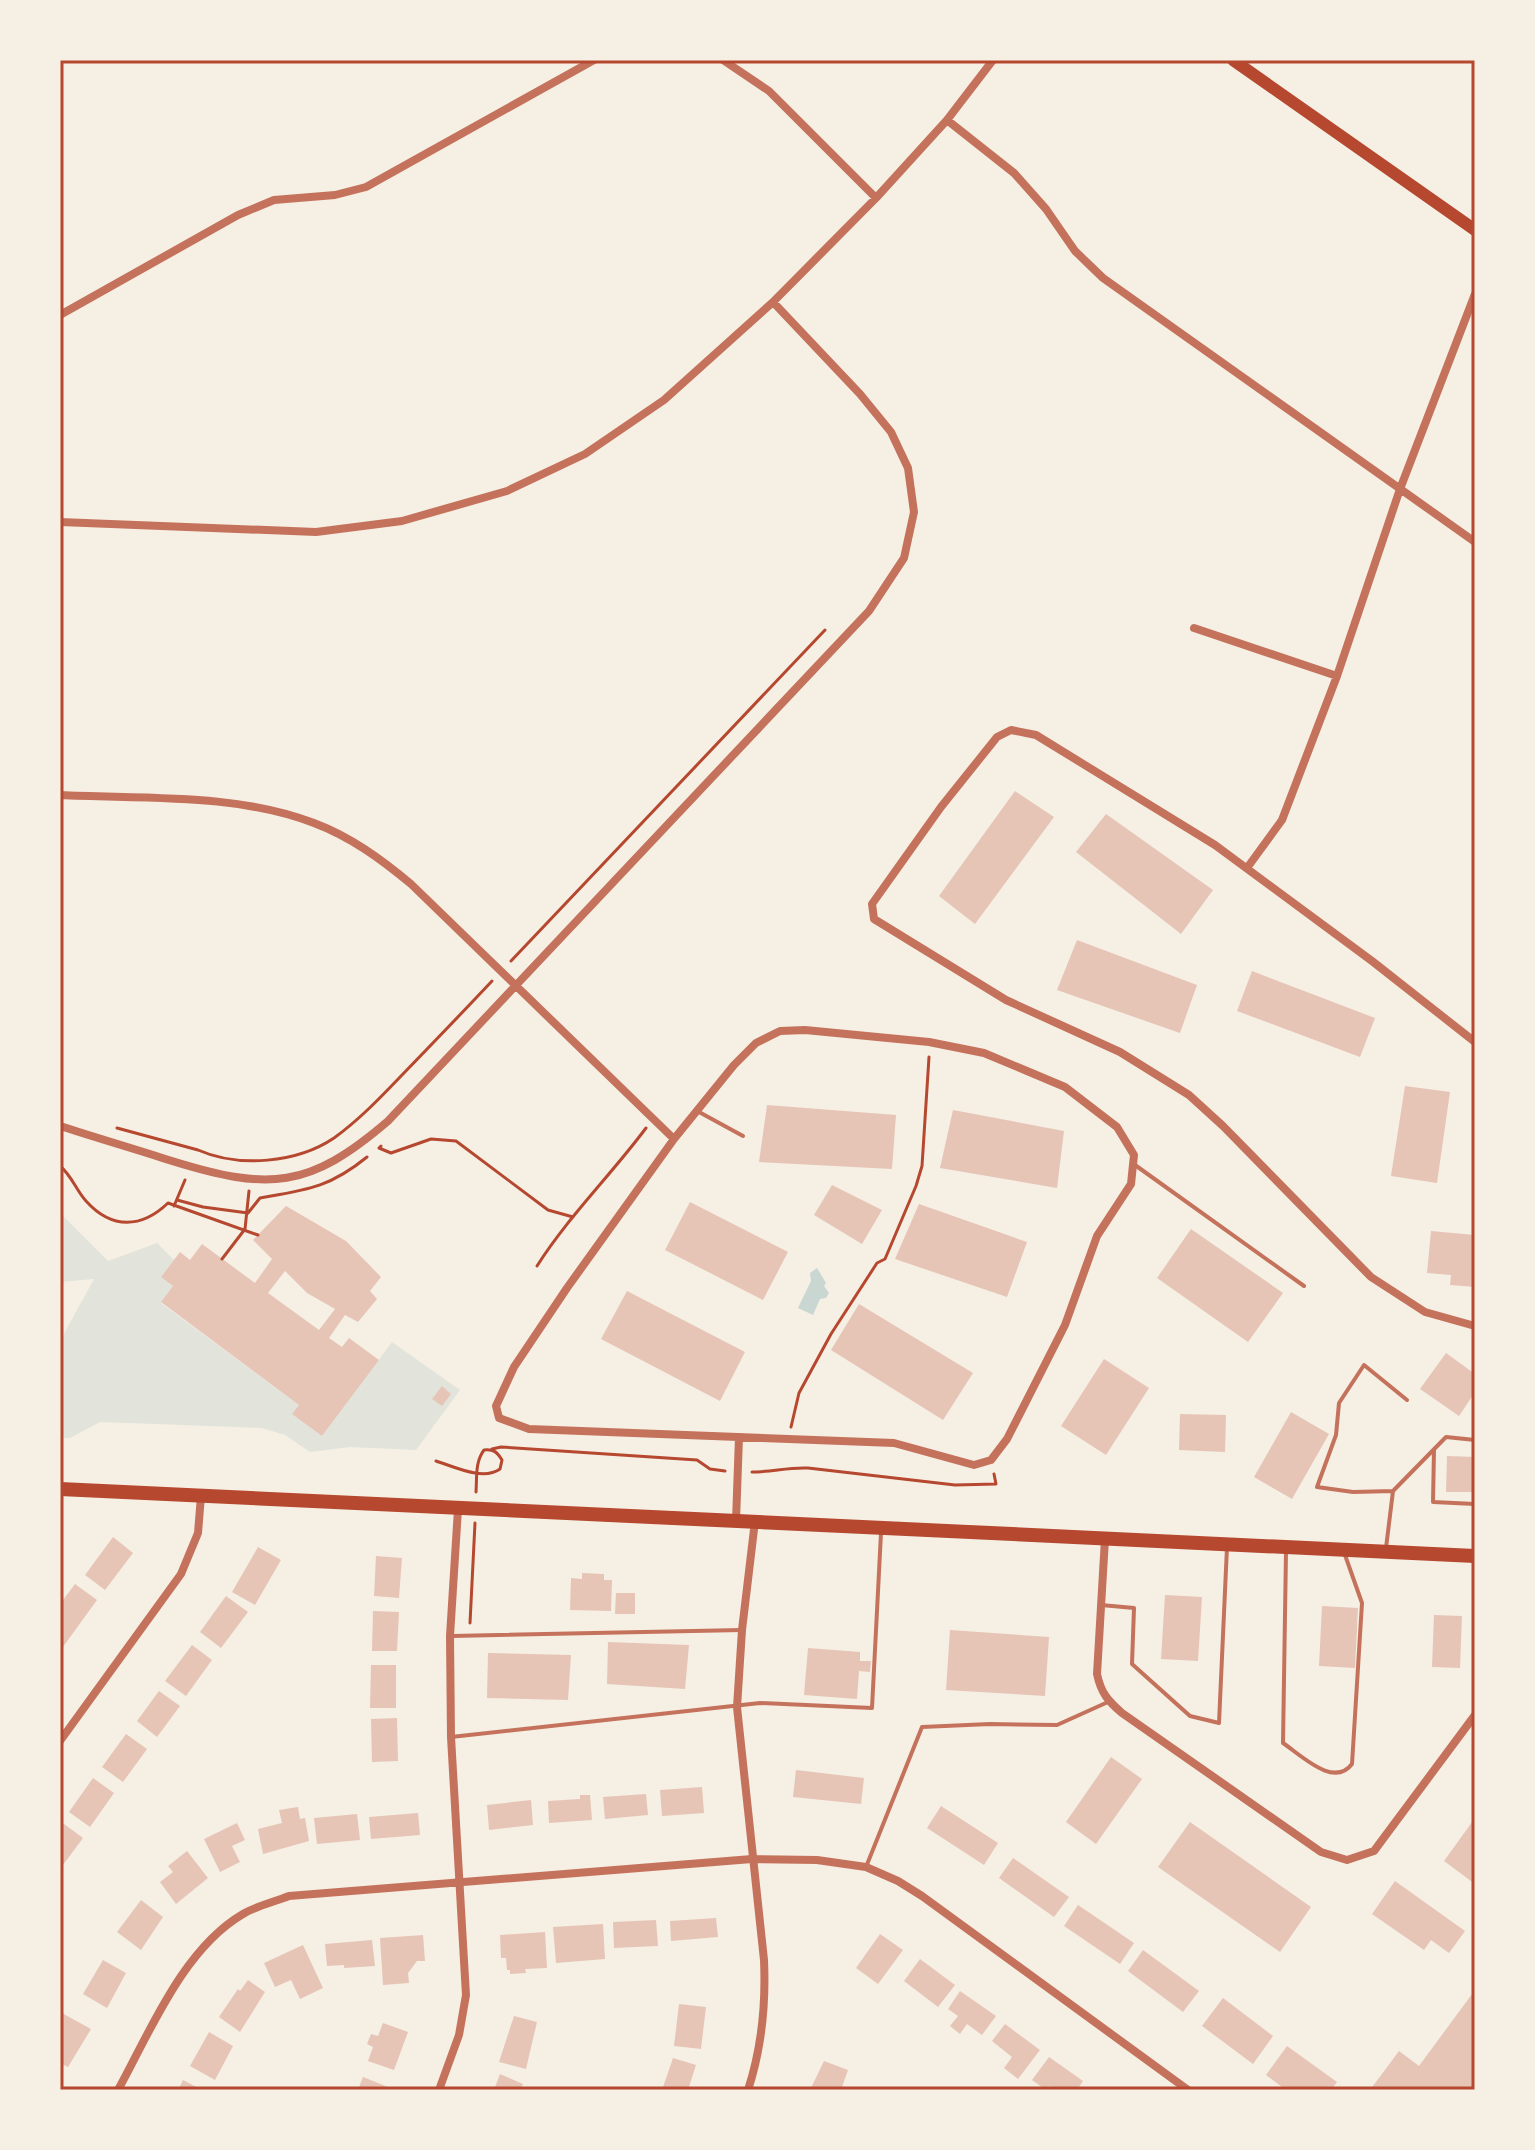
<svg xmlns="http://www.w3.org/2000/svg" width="1535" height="2150" viewBox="0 0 1535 2150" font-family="'Fira Sans',sans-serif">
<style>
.green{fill:#e2e4dc}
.water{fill:#c9d6d2}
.building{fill:#e6c5b7;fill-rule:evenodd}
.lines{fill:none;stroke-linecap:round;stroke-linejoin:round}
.path{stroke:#b5482f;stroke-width:3}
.service{stroke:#c5725c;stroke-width:4}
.minor{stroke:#c5725c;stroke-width:8}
.secondary{stroke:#b5482f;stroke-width:12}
.primary{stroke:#b5482f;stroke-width:14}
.neatline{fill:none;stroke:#b5482f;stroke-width:3}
</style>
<rect width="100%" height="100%" fill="#f6efe4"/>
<path class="green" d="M63,1216l45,45 49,-18 17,17 -13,17 12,9 -12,17 138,102 -6,9 29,22 70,-94 68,48 -44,60 -66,-3 -40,5 -25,-17 -23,-7 -162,-6 -30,16h-10v-97l34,-62 -34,3v-65z"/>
<path class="water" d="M817,1268l9,15 -2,3 5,7 -3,5 -6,1 -7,16 -15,-7 13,-27 -1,-8z"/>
<path class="building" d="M1015,791l39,26 -79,107 -36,-28z
M1106,814l107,76 -32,44 -105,-82z
M1077,940l120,45 -17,48 -123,-43z
M1252,971l123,47 -15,39 -123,-46z
M1405,1086l45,6 -13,91 -46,-7z
M767,1105l129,10 -4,54 -133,-7z
M953,1110l111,21 -7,57 -117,-20z
M832,1185l50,25 -20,34 -48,-29z
M690,1202l98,50 -25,48 -98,-50z
M919,1204l108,38 -20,55 -112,-38z
M286,1206l60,35 35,36 -11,14 7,8 -19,23 -13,-7 -16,23 13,9 7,-9 30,22 -57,76 -30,-22 7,-9 -138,-103 12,-16 -12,-9 19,-25 10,8 12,-16 53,39 17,-24 -19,-19zM285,1271l22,22 28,16 -16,21 -51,-37z
M1191,1229l92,64 -35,49 -91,-64z
M1431,1231l44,4v52l-25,-2 1,-10 -24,-2z
M627,1291l118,61 -25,49 -119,-62z
M859,1304l114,69 -30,47 -112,-70z
M1446,1353l29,21v18l-16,24 -39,-27z
M1104,1359l45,29 -43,67 -45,-29z
M442,1386l9,8 -9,12 -10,-7z
M1291,1412l38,22 -37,65 -38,-22z
M1180,1414l46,1 -1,37 -46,-2z
M1447,1456l28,1v35h-29z
M113,1537l20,16 -28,37 -20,-15z
M258,1547l23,13 -26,45 -23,-13z
M376,1556l26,2 -3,40 -25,-2z
M582,1573l22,1v6h8l-1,31 -41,-1 1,-32 11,1z
M75,1584l22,16 -37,51v-47z
M616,1593h19v21h-20z
M1165,1595l37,2 -4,64 -37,-2z
M226,1596l22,16 -27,36 -21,-16z
M1322,1606l36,2 -3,60 -36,-2z
M373,1611l26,1 -2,39h-25z
M1434,1615l28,1 -2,52 -28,-1z
M950,1630l99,7 -4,59 -99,-6z
M608,1642l81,3 -4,44 -78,-5z
M192,1645l20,15 -26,36 -21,-15z
M808,1648l52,4v9h11l-1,11 -11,-1 -2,28 -53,-4z
M488,1653l83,2 -3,45 -81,-2z
M371,1665h25v43h-26z
M159,1691l21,15 -23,31 -20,-16z
M397,1718l1,43 -26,1 -1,-43z
M126,1734l21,15 -24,33 -21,-15z
M1111,1757l31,22 -46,65 -30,-22z
M796,1770l68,8 -3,26 -68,-7z
M93,1778l21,15 -24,34 -21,-15z
M702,1787l2,26 -42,3 -2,-26z
M646,1794l2,21 -43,4 -2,-22z
M580,1795h10l2,25 -43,3 -1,-22 32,-2z
M531,1800l2,25 -44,5 -2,-25z
M941,1806l57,37 -14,22 -57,-37z
M298,1807l2,12 5,-1 4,23 -46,13 -5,-25 24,-6 -3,-13z
M418,1813l2,22 -49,4 -2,-22z
M357,1814l3,26 -43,4 -3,-26z
M1475,1818v66l-31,-23z
M60,1821l23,17 -23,31z
M1190,1822l121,85 -31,45 -122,-85z
M237,1823l8,17 -13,6 8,16 -20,10 -16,-33z
M187,1851l21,27 -32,26 -16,-22 13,-10 -5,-6z
M1013,1858l56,39 -15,20 -55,-39z
M1395,1881l70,50 -16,22 -18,-13 -7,10 -52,-36z
M141,1900l22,17 -22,33 -24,-18z
M1078,1905l56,38 -14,21 -56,-38z
M716,1918l2,19 -47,4 -1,-20z
M656,1920l2,26 -44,2 -1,-26z
M603,1924l2,35 -49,4 -3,-36z
M545,1932l2,36 -22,1 1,4 -16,1v-4h-3l-1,-12h-5l-1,-23z
M880,1934l23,16 -25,34 -22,-16z
M423,1935l2,26h-8l-9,12 1,10 -26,2 -3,-47z
M372,1940l3,26 -31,2v-3l-17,1 -2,-22z
M303,1945l20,43 -23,11 -9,-19 -16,7 -11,-24z
M1143,1950l56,41 -16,21 -55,-41z
M920,1959l35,26 -17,22 -34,-26z
M103,1960l23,13 -19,35 -24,-14z
M248,1980l17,12 -25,40 -21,-15 19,-28 2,2z
M1475,1990v100h-105l29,-39 20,15z
M960,1991l36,25 -14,19 -15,-11 -7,10 -10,-8 8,-10 -10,-7z
M1223,1998l50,38 -20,28 -51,-38z
M679,2004l27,3 -5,42 -27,-3z
M60,2012l31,17 -23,38 -8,-4z
M514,2016l23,6 -11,47 -27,-7z
M383,2023l25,9 -14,38 -26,-9 5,-14 -6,-3 4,-10 7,2z
M1005,2024l35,26 -22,29 -14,-11 8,-11 -20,-16z
M209,2032l24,14 -18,34 -25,-14z
M1287,2046l50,36 -6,8h-45l-20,-15z
M1049,2057l34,24 -6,9h-22l-6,-4 -3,4 -14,-10z
M673,2058l23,7 -8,25h-26z
M824,2061l24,9 -7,20h-31z
M500,2074l23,10 -3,6h-26z
M363,2077l25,10 -1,3h-29z
M183,2080l19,10h-24z"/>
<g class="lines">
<path class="path" d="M511,961l314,-331
M117,1128l81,22
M381,1146l-2,2 12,5 40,-14 25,2 92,69 25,7
M198,1150c41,18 99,13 136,-12 25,-18 47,-41 68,-63 30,-31 60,-62 90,-94
M60,1166c12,10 16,24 26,35 26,29 56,27 82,2l90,32
M177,1200l26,7 45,6 12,-15c46,-8 69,-10 107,-41
M174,1206l11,-26
M222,1259l23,-30 4,-38
M537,1266c31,-49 74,-91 109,-138
M791,1427l8,-34 32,-59 46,-71 8,-4 31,-73 6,-20 7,-109
M492,1449l9,-2 196,13 13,9 15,2
M436,1461c19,6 47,20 64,8l2,-9c-5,-8 -8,-11 -18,-10 -9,12 -7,27 -8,42
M752,1472c20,0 36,-5 56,-4l147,17 41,-1 -2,-10
M470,1623l5,-100"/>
<path class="service" d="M699,1112l44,24
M1135,1165l169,121
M1434,1450l-1,52 42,2
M1393,1491l53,-54 29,3
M1386,1548l7,-57 -40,1 -36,-5 19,-52 3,-32 25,-38 43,35
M1286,1551l-3,192c19,13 51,45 69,21l10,-161 -17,-48
M1101,1605l33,3 -2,56 58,52 29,7 8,-176
M452,1636l290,-6
M451,1737l309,-34 112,5 9,-175
M866,1867l56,-140 68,-3 67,1 51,-23"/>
<path class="minor" d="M723,60l46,31 107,107
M947,120l67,53 32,36 29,42 28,27 372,264
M60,315l178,-100 36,-15 61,-5 31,-8 228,-127
M60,522l256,10 86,-11 105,-30 78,-37 79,-54 109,-98 103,-104 71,-78 46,-60
M1194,628l143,48
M60,795c81,4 177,-2 254,28 37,14 67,36 97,61l263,255
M1247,868l35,-48 55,-144 63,-187 75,-195
M805,1030l124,12 55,11 81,34 52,40 17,28 -3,29 -34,52 -32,89 -58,114 -16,21 -17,5 -80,-22 -365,-14 -30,-11 -3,-12 18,-39 53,-79 107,-149 60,-74 22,-22 24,-12z
M1475,1042l-103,-81 -157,-116 -179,-110 -25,-5 -14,7 -56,70 -69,97 2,15 132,81 114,52 69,43 34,31 148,151 54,35 50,14
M60,1126c37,12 75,23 112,35 97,30 137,28 216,-40l481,-510 35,-53 10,-46 -6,-44 -17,-36 -31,-38 -87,-92
M736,1521l3,-84
M1105,1539l-8,135c4,19 11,27 25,39l199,139 26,8 27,-9 101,-136
M60,1741l121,-167 17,-41 3,-37
M118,2090c32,-58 65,-141 125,-176 13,-8 31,-12 46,-18l463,-37 65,1 49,7 32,14 24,15 266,194
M439,2090l20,-55 7,-40 -15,-258 -1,-101 8,-127
M748,2090c14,-43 18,-85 16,-130l-27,-253 5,-77 13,-109"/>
<path class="secondary" d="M1233,60l242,170"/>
<path class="primary" d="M60,1489l1415,67"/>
</g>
<rect width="1535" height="2150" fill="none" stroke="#f6efe4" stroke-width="124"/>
<rect x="62" y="62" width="1411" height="2026" class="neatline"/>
</svg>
